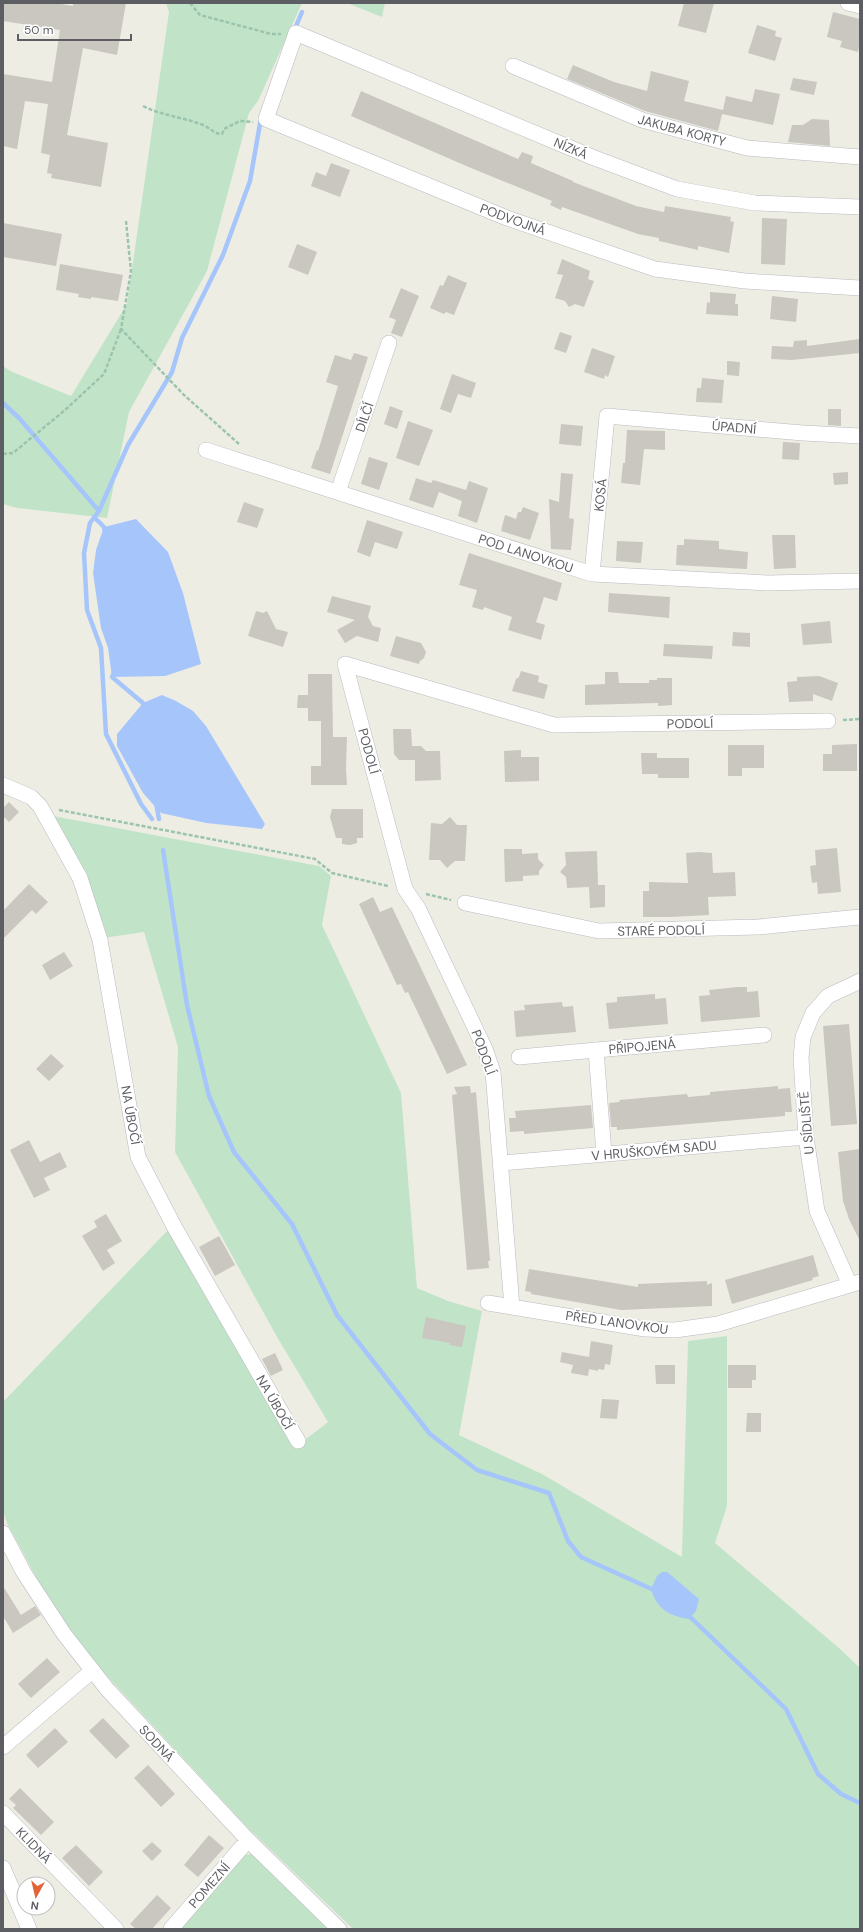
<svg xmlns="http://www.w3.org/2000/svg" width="863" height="1932" viewBox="0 0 863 1932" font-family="'DM Sans',sans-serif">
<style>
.green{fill:#c1e4c8}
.water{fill:#a6c6fb}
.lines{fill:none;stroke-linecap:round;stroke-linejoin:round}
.stream{stroke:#a6c6fb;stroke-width:4.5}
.building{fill:#c9c7c0}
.minor-casing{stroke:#b9babf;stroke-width:16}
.path{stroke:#9bc4af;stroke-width:2.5;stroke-dasharray:4 2;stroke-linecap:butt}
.minor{stroke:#fff;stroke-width:15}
.labels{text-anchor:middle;stroke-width:3.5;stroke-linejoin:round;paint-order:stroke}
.street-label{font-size:13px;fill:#5c5e63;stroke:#fff}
</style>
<rect width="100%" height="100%" fill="#eeede4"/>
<path class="green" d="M166,3h136l-44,98 -9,12 -42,158 -78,141 -22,106 -90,-10 -14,-4v-138l7,5 61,25 56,-92 42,-292z
M347,3h38l-3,14z
M53,816l266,50 12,10 -9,49 79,168 16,195 31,13 34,10 -23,124 83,39 140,83 6,-216 39,-5v170l-12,37 124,105 21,20v261h-507l-106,-102 -153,-165 -45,-61 -42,-78 -4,-12v-109l166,-173 128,217 31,-24 -51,-85 -102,-185 3,-105 -34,-115 -41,6 -16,-64z
M250,1854l8,2 70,73h-155l63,-72z"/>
<path class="water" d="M136,519l32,33 15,41 18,71 -36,12 -53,1 -4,-29 -7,-20 -8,-55 3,-23 8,-23z
M162,695l14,6 17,10 13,15 59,98 -3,5 -56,-6 -45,-10 -18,-20 -26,-47v-12l26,-31z
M662,1572h5l5,4 27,23 -3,12 -7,8c-20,-3 -32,-10 -38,-30l6,-13z"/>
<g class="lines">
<path class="stream" d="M294,31l8,-19
M3,403l16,15 80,93 -9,12 -6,30 3,57 14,38 5,86 35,70 11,15
M99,511l29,-66 44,-73 10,-34 41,-83 27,-74 11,-63
M94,517l10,10 1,5
M114,673l-2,4 31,26 1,6
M156,803l3,16
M163,850l24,155 22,91 25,56 58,72 45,91 93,119 47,36 72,23 19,48 13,16 75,34
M687,1614l99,95 32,65 23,20 19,9"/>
</g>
<path class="building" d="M3,3h53l17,3v-3h53l-9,52 -34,-7 -16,87 41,8 -7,44 -50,-9 1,-4 -5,-1 3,-18 -9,-2 7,-49 -23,-3 -8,48 -14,-3v-72l49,8 8,-52 -57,-9z
M684,3h30l-8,30 -28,-7z
M833,12l27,7v23l-2,10 -18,-5 2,-6 -15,-4z
M757,25l19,6 -1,5 7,2 -7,23 -27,-8z
M573,65l41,17 33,9 4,-20 38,10 -5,20 39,9 3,-14 26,6 3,-13 25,5 -7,31 -51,-11 -4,17 -73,-20 -78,-32z
M793,78l24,4 -3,13 -24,-5z
M361,91l157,68 4,-7 11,4 -2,7 42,18v1l63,24 28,6 1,-6 66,11 -1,4 4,1 -5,31 -31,-7v4l-39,-9v-3l-21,-4 -76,-27 -1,3 -11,-5 2,-4 -81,-33 -120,-52z
M812,119l17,1 1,26 -42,-4 4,-17h11z
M331,163l19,7 -10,27 -29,-11 5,-14 10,4z
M762,218l25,1 -2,46 -24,-1z
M3,223l59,11 -6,32 -53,-9z
M297,244l20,8 -9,23 -20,-8z
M562,259l28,12 -2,8 6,2 -10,26 -9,-3 -6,3 -4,-6 -10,-3 8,-23 -6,-1z
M60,264l63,11 -5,26 -27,-4v2l-13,-2 1,-3 -23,-4z
M448,275l19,8 -13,32 -8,-3 -2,2 -14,-6 10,-23 3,1z
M401,288l18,8 -17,41 -11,-4 5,-13 -7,-3z
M710,292l26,2 -1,10h3v12l-32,-2 1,-12 3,1z
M772,296l26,3 -2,23 -26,-3z
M560,332l12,4 -6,17 -12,-4z
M860,339v14l-68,7 -21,-1 1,-13 21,1 1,-6 13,-1v6z
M592,348l23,8 -7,21 -3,-2 -1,4 -20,-7z
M354,353l14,4 -38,117 -19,-6 6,-18 1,1 20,-65 -12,-4 9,-27 16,5z
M727,361l13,1 -1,14 -12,-1z
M452,374l24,9 -5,15 -13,-4 -7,19 -11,-4z
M702,378l22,2 -2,23 -26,-1 1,-14h4z
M390,406l13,5 -6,18 -13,-5z
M828,409h13v17l-13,-1z
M408,421l25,9 -14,36 -23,-8z
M561,424l22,2 -2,20 -22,-2z
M627,430l38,1v19l-21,-1 -4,36 -19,-2 2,-20h2z
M783,442l17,1 -1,17 -17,-1z
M369,457l19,6 -9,27 -18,-6z
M848,472v12l-14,1 -1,-12z
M561,473l12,1 -4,44 5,1 -3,31 -20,-1 -2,-50 10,3z
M416,478l15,5 2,-3 33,10 3,-9 19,7 -11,35 -19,-7 4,-15 -23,-9 -6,16 -24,-8z
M244,502l20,7 -7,19 -20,-6z
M523,507l16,6 -9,27 -29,-9 4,-16 11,4 2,-7h3z
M367,520l36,12 -6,17 -22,-7 -5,15 -13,-5z
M772,535h23l1,33 -22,1z
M684,539l35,2v8l29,3 -1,17 -71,-4 1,-20h7z
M617,541l26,1 -2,21 -25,-2z
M469,553l93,30 -5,18 -13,-4 -8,25 9,3 -4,15 -33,-10 4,-13 -28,-10 -1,3 -11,-3 5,-17 -18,-5z
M609,593l61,4 -1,21 -61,-6z
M332,596l39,10 -3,11 5,9 8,2 -3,14 -21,-6 -12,7 -8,-13 18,-10 -28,-8z
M256,611l7,2 4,-2 9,18 12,3 -5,15 -35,-11z
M830,621l2,22 -29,2 -2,-21z
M733,632l17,1v14l-18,-1z
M396,636l25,7 5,9 -2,6 -4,3 -1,3 -29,-8z
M664,644l49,2 -1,13 -49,-3z
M521,671l18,5 -1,6 10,3 -4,14 -32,-8 4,-12 3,-2z
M605,672h13l1,11h30v-3h8v-2h15v27l-14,1v-3l-73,2v-20l20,-1z
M308,674h24l1,63h14l-1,31 1,17h-36v-19h10v-45h-13v-13h-11l1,-13h10z
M819,676l19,7 -6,18 -19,-7v7l-24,1 -2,-20 10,-1v-4z
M393,729h18l1,17h9l5,5h14l1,29 -26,1v-21h-16l-5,-6z
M857,744v27h-34v-17h9v-9z
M728,745h36v23h-22v8h-14z
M521,750v7h18v24l-34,1 -1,-31z
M641,753h16v5h32v20h-31v-4h-16z
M9,802l10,10 -10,10 -6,-6v-8z
M332,809h31v29h-6v5l-7,2 -8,-1v-6h-6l-6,-21z
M450,817l7,8h10l-2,36h-10l-8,7 -7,-8h-11l2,-37 11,1z
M837,848l4,44 -23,2 -1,-12 -5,1 -2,-17 6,-1 -1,-15z
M504,849h18v5l16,-1v6l6,6 -5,6v4l-16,1v5l-18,1z
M597,851l1,34h7v22l-15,1 -1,-21 -22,1 -1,-11 -6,-5 6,-7 -1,-13z
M699,852l13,1 1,20 22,-1 1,24 -28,1 1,18 -38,2h-28v-26h6v-9l39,1 -2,-30z
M29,884l19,18 -12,12 -4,-4 -29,29v-28z
M373,897l7,15 12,-5 75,158 -20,9 -39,-82 -3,1 -4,-9 -4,1 -38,-81z
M64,952l9,14 -23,14 -8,-15z
M737,987h10v5l11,-1 2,26 -59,5 -2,-26 11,-1 -1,-5z
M655,994v5l11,-1 2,26 -59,5 -3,-26 11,-1v-5z
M562,1002l1,5 10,-1 3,26 -60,5 -2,-26 11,-1 -1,-5z
M849,1024l8,100 -26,2 -8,-100z
M51,1054l13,12 -15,15 -13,-12z
M470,1086l1,7 5,-1 14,169h-2l1,7 -22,2 -15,-175 5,-1 -3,-7z
M778,1086v3l12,-1 2,24h-7v4l-168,14v-3h-6l-2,-24 11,-1 -1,-2 68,-6 1,3 22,-2v-3z
M591,1105l2,23 -69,6v-3l-14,1 -1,-14h7l-1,-7z
M29,1140l11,22 20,-10 7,15 -23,11 6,12 -16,8 -24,-48z
M860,1149v92l-11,-22 -6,-18 -5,-49z
M106,1214l16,27 -15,9 8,13 -12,8 -21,-35 15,-9 -3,-6z
M219,1236l16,29 -20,11 -16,-29z
M813,1255l6,21 -7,2 1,2 -81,24 -7,-24z
M529,1269l109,18v-3l69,-3v4l5,-2v23l-91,4 -90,-16v-2l-6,-1z
M426,1317l40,9 -4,21 -13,-2 1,-2 -28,-5z
M591,1341l22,4 -3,20 -5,-1 -1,6 -6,-1v2l-9,-2 -1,7 -17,-3 2,-8 -13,-3 2,-10 27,5z
M275,1353l8,17 -12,6 -9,-17z
M655,1365h20v19h-19z
M728,1365h28v15h-4v8h-24z
M602,1399l17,1 -2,19 -17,-1z
M747,1413h14v19h-15z
M3,1586l18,29 14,-9 6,9 -28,18 -10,-17z
M47,1658l13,14 -29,26 -13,-14z
M103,1718l27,28 -14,13 -27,-28z
M55,1728l13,14 -30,26 -12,-13z
M148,1765l27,29 -14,13 -27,-29z
M20,1788l34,34 -13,13 -28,-27 3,-3 -7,-6z
M209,1835l15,13 -26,29 -14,-12z
M152,1842l10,9 -10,10 -10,-10z
M76,1845l27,27 -14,14 -27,-28z
M157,1895l14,13 -19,21h-16l-6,-5z"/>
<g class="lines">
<defs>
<path id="minor" d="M848,3l12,3
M513,66l129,54 105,28 113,9
M860,207l-105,-4 -78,-14 -85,-32 -296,-124 -30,86 241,99 148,51 90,12 115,7
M206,450l386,124 176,9 92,-2
M338,492l51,-149
M592,574l15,-158 196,17 57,3
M3,785l28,12 9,9 40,72 20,62 38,217 37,71 123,213
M465,903l134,28 159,-4 102,-10
M596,1050l8,104
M519,1057l245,-22
M502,1163l304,-26
M850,1285l-33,-74 -11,-74 -5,-79 2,-21 10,-24 15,-17 32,-15
M488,1303l157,26 30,1 43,-6 142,-42
M512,1307l-19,-235 -8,-23 -67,-141 -13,-19 -60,-225 209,61 274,-4
M3,1533l21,40 40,61 43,55 141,151 91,89
M3,1747l89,-76
M3,1813l113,116
M3,1868l26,61
M171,1929l77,-89"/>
</defs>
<use href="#minor" class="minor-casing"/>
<path class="path" d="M190,3l10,12 71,19h10
M143,106c20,10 40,11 60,19 8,3 10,9 19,9l2,-5 16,-8 13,1
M126,221l5,50 -10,58 63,66 55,49
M3,454l10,-1 51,-42 40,-37 17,-45
M843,720l17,-1
M59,810l256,49 17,14 56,13
M426,894l25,6"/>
<use href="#minor" class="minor"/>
</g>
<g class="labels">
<g class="street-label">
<text transform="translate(682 130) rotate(15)" y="5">JAKUBA KORTY</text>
<text transform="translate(571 148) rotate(23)" y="5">NÍZKÁ</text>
<text transform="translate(513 219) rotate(20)" y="5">PODVOJNÁ</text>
<text transform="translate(364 417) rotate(-71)" y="5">DÍLČÍ</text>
<text transform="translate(734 427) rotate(5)" y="5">ÚPADNÍ</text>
<text transform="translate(600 495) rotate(-84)" y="5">KOSÁ</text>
<text transform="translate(526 553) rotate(18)" y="5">POD LANOVKOU</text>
<text transform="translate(690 723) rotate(-1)" y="5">PODOLÍ</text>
<text transform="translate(369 751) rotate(75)" y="5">PODOLÍ</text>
<text transform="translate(661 930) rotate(-1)" y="5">STARÉ PODOLÍ</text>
<text transform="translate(642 1046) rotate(-5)" y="5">PŘIPOJENÁ</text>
<text transform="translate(484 1052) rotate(70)" y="5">PODOLÍ</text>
<text transform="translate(131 1115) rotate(80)" y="5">NA ÚBOČÍ</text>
<text transform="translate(806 1123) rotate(-95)" y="5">U SÍDLIŠTĚ</text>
<text transform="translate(654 1150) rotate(-5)" y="5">V HRUŠKOVÉM SADU</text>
<text transform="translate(617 1322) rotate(8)" y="5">PŘED LANOVKOU</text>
<text transform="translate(275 1402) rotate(60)" y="5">NA ÚBOČÍ</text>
<text transform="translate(157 1743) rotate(47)" y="5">SODNÁ</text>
<text transform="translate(34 1845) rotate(46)" y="5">KLIDNÁ</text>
<text transform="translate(209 1885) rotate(-49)" y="5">POMEZNÍ</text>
</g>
</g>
<rect width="863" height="1932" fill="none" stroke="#5c5e63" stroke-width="8"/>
<g transform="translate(36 1896) rotate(188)"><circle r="19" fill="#ffffff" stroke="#bebfc1"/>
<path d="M0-3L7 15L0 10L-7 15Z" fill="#e16436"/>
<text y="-6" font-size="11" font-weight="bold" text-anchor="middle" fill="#5c5e63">N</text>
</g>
<path d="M18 34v6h113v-6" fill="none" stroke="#5c5e63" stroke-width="2"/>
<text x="24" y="34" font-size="12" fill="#5c5e63" stroke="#ffffff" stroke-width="3" paint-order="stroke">50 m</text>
</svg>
